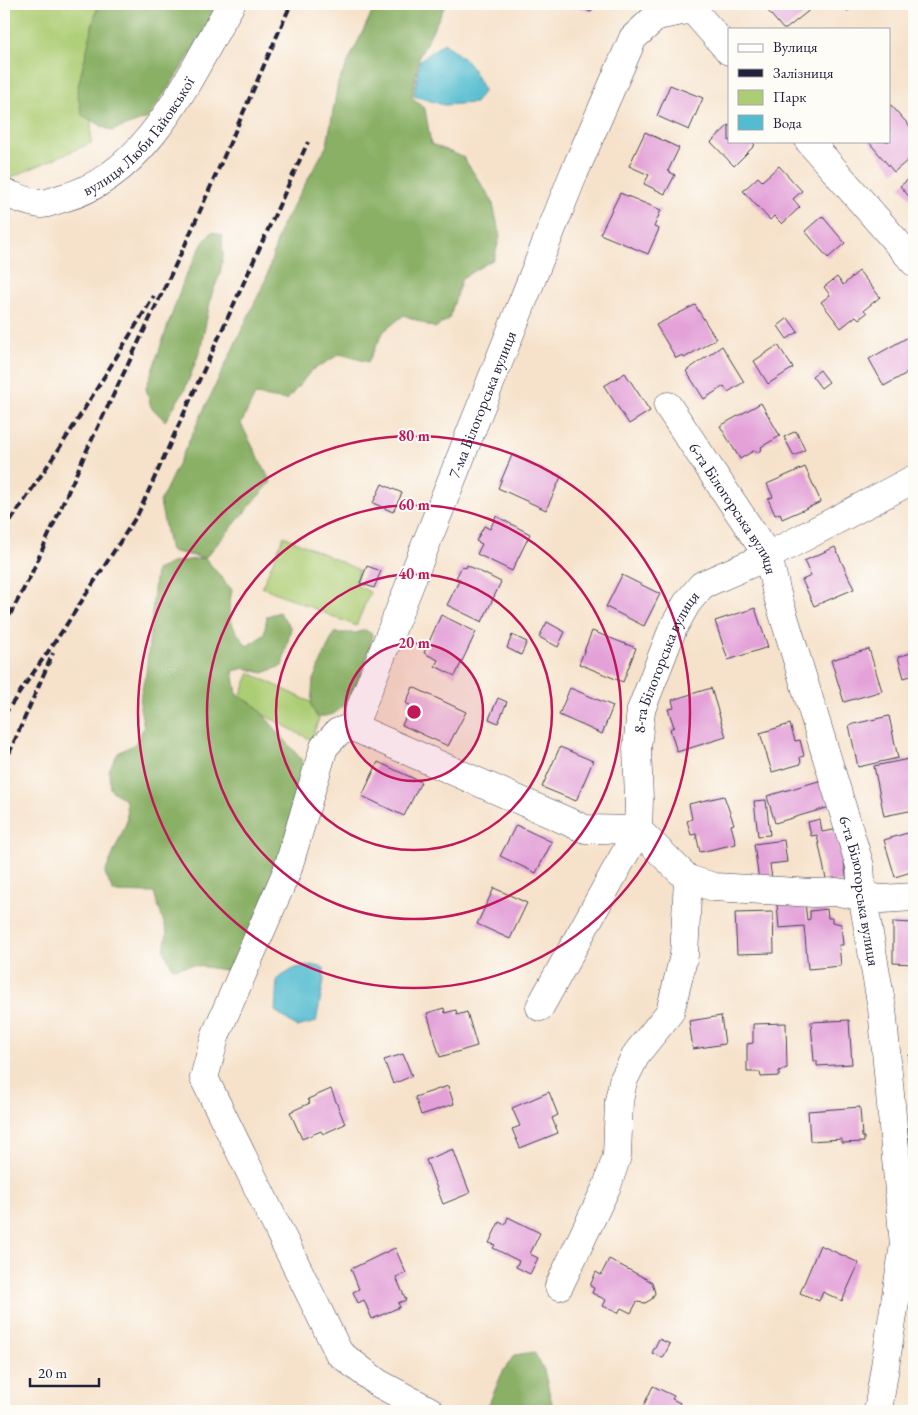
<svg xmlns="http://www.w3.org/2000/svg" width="918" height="1415" viewBox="0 0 918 1415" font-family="'EB Garamond',serif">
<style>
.green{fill:#adcd75;stroke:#687858}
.forest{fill:#8ab066;stroke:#566950}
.water{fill:#53bcd0;stroke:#3a6f86}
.building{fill:#e3a1d8}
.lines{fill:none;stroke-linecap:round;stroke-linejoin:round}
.minor-casing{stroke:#423f51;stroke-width:29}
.minor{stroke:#fff;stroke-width:28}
.rail{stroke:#22223b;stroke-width:4;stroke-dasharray:8 4;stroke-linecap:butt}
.ring{fill:none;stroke:#c2185b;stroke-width:2.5}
.labels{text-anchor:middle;stroke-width:4;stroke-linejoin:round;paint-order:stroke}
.street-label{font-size:16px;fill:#22223b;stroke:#fdfcf7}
.centre{fill:#c2185b;stroke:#fdfcf7;stroke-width:2.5}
.ring-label{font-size:15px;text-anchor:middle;font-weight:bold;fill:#c2185b;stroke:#fdfcf7;stroke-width:4;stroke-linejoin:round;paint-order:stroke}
</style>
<rect width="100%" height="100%" fill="#fdfcf7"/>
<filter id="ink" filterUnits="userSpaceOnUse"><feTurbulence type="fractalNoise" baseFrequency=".02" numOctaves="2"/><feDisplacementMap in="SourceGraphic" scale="10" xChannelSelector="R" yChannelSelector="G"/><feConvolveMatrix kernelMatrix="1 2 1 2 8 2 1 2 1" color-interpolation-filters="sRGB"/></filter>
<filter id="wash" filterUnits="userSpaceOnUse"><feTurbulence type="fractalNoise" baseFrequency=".0096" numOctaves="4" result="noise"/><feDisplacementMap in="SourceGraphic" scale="20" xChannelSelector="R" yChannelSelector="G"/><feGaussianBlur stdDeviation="1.12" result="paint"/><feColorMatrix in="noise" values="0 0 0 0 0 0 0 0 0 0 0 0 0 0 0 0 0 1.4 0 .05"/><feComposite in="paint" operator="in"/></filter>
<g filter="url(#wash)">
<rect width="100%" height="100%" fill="#f6e2cb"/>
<path class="green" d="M4,4h98l-10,21 -1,118 -84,36 -3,-6z
M284,536l75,34 -4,14 15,8 -14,34 -94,-39z
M250,673l73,35 -12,32 -73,-39z"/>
<path class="forest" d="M98,4h126l-76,114 -37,13 -29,-16 -5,-24z
M376,4h70l-27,53 -7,40 13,12 6,35 32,13 29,43 8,36 -6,23 -32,19 -13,41 -14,9 -31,-13 -20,16 -16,31 -28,-8 -29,17 -24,29 -32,-5 -14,29 30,58 -66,76 27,32c-5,26 -3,34 15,56l17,-11 3,-19 12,-4 12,16 -9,38 -19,7 -18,-5 -12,3 4,24 18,10 35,41 13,16 4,19 -29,89 -47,101 -39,-6 -19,3 -9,-17 3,-19 -13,-39 -41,-1 -8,-19 22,-52 -1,-20 -16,-12 -1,-19 9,-17 17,-9 9,-17 -4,-19 1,-15 5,-19 10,-104 18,-8 30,-4 -34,-7 -10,-49 106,-223 15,-52 46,-82 11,-62z
M212,232l10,3 1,20 -3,19 -8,19 -12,58 -15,38 -20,32 -14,-14 -5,-19 39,-111 18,-34z
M365,630l7,4c-1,20 -20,70 -39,80 -4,2 -11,2 -16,3l-6,-11 2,-26 21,-47h22z
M534,1352l10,18 9,38 3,3h-70l17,-40 12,-16z"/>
<path class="water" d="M444,43l25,20 15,27 -9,13 -31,2 -30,-9 6,-36z
M311,965l13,3v12l-8,42 -19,5 -22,-16 2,-32 18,-11z"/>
<g id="blocks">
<path class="building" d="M580,4h15l-4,8 -12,-5z
M762,4h55l-31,25h-3z
M841,4h16l-10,7z
M670,85l33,13 -14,32 -32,-14z
M891,105l23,26v24l-20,17 -26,-31h21v-35z
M729,125v16h22l4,4 -21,21 -23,-24z
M645,132l34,16 -11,23 7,4 -10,19 -21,-10 5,-9 -20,-9z
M779,166l23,25 -9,8 7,8 -18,17 -8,-8 -4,4 -27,-29 15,-14 4,4z
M914,175v23l-2,2 -12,-14z
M620,193l41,17 -7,17 5,2 -11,25 -48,-20z
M822,216l23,27 -17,15 -23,-27z
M859,271l21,26 -16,13 3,3 -8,6 -3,-3 -15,12 -20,-26 9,-7 -6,-8 13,-10 6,8z
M695,305l21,34 -32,19 -1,-3 -7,3 -20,-33z
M788,318l10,14 -11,7 -9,-13z
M910,336l4,8v25l-30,17 -15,-27z
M778,345l15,23 -25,16 -14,-23z
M722,346l22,36 -16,10 -4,-6 -20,13 -18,-28z
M820,370l9,12 -8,6 -9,-12z
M625,373l25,38 -21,13 -25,-38z
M761,403l19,33 -19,11 1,2 -5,4 -2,-3 -15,9 -20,-33z
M796,431l9,19 -11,6 -10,-19z
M512,455l49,22 -15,33 -48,-22z
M805,467l16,35 -39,17 -2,-6 -5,2 -7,-16 5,-2 -6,-13z
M382,484l20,9 -9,19 -20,-9z
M496,516l34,18 -18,37 -35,-17 5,-10 -6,-3 8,-15 6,3z
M835,547l19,42 -40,17 -12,-26 9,-4 -7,-15z
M467,565l34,17 -19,40 -35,-17 13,-26 -4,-1 6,-12 4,2z
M367,566l14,5 -7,17 -14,-5z
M622,575l38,19 -16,32 -38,-19z
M755,608l13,39 -40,13 -13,-39z
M441,615l35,17 -21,44 -20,-10 3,-6 -14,-7z
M547,622l18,10 -7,15 -19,-10z
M592,631l44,17 -13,34 -44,-18z
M512,635l15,7 -6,13 -14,-7z
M869,649l13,42 -38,11 -13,-42z
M914,652v23l-10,3 -6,-21z
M413,687l53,25 -18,34 -46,-21 9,-19 -5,-3z
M570,688l43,18 -11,28 -43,-19z
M711,688l15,49 -49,15 -7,-23 4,-2 -6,-18 6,-1 -2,-8z
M498,698l9,4 -9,21 -9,-4z
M889,716l9,42 -40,9 -9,-42z
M790,724l5,17 5,-1 4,16 -4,1 1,7 -29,8 -12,-39z
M560,747l33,14 -17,40 -34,-14z
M914,758v52l-30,6 -10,-50z
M378,762l43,20 -17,34 -42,-20z
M822,780l8,27 -55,16 -8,-27z
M724,796l10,28 -3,1 5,19 -36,8 -4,-18 -5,1 -4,-14 5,-2 -3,-15z
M766,800l4,35 -12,1 -4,-35z
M820,819l2,13 17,-3 8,52 -20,3 -10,-49 -6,1 -3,-14z
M516,825l36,17 -16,31 -36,-17z
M914,831v40l-19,6 -11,-37z
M784,840l3,22 -17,2 2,15 -13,2 -5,-37z
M494,888l33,15 -17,36 -33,-15z
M805,902l2,18 3,-1v-8l17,-2 1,9h4v4l9,2 2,21h-4l2,21 -33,3 -4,-43 -25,2 -2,-24z
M773,912l1,41 -37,1 -2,-41z
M893,922l21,1v41l-21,-1z
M444,1008l1,5 11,-3 1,5 10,-3 10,34 -37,11 -13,-44z
M721,1016l4,28 -32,5 -4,-28z
M849,1020l3,44 -35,2v-5h-3l-3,-39z
M786,1023l1,45 -8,3v5l-18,1 -1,-5h-13v-28l6,-1v-19z
M403,1054l9,22 -19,8 -9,-24z
M909,1055h5v7l-5,1z
M448,1086l6,18 -33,11 -6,-18z
M331,1089l14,35 -22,10 -2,-3 -19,8 -12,-27 20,-9 -2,-4z
M549,1092l9,23 -6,3 6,15 -38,15 -8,-19 8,-3 -8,-18z
M860,1107l2,30h2v5l-22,1v-4l-32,2 -2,-30z
M914,1122v19l-5,1 -1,-19z
M453,1149l17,44 -27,11 -17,-44z
M508,1217l32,16 -10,21 8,4 -8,16 -14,-7 3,-6 -26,-13 2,-3 -6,-2 10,-21 6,3z
M820,1245l39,18 -17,38 -19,-9 -4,9 -19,-8z
M395,1248l11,25 -10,4 10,23 -8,3 2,4 -28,12 -8,-19 -6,3 -5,-11 6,-3 -8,-20z
M609,1259l43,23 3,11 -3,6 -7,4 -8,-1 -6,11 -10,-5 -3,5 -15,-7 3,-6 -14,-7 2,-5 -4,-2 6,-14 5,3z
M659,1339l11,5 -7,14 -11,-5z
M653,1386l21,10 -2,3 8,4 -4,8h-35z"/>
</g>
</g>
<g filter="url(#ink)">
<use href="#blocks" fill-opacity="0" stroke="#423f51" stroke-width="1"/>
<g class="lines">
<defs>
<g id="minor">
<path d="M692,9l37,42"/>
<path d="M809,141l105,121"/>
<path id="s1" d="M4,193c11,3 25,10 37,11 6,0 15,-4 22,-6 86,-23 127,-124 168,-194"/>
<path id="s2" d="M668,406l100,150 9,38 83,272 2,28 20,114 22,237 -26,166"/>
<path d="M353,727l-15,5 -14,15 -37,124 -71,163 -12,44 135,275 39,30 52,28"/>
<path id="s3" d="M638,830l-53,-1 -232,-102 221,-554 59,-135 24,-22 35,-7 6,-5"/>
<path d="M638,830l50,49 26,8 99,6 24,-1 45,7 32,-2"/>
<path id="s4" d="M540,1007l98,-177 1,-31 -2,-51 4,-38 32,-82 14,-25 15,-18 66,-29 146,-77"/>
<path d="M559,1286l48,-100 10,-30 2,-55 4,-20 14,-28 33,-41 14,-57 4,-76"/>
</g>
</defs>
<use href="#minor" class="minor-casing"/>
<use href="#minor" class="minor"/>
<path class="rail" d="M4,531l66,-99 84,-136
M4,626l26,-49 56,-125 99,-207 106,-241
M4,715l59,-85 75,-116 170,-372
M4,765l49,-112"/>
</g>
</g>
<circle cx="414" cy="712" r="69" fill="#c2185b" fill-opacity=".12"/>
<g class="ring">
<circle cx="414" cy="712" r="69"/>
<circle cx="414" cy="712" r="138"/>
<circle cx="414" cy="712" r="207"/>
<circle cx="414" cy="712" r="276"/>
</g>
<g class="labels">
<g class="street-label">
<text dy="6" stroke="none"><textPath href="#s1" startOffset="162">вулиця Люби Гайовської</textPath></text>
<text dy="6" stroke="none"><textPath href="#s3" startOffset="654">7-ма Білогорська вулиця</textPath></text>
<text dy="6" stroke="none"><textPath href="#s2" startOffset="122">6-та Білогорська вулиця</textPath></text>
<text dy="6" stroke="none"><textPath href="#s4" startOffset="376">8-та Білогорська вулиця</textPath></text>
<text dy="6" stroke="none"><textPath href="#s2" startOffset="528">6-та Білогорська вулиця</textPath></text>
</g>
</g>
<circle cx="414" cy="712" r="8" class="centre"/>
<g class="ring-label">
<text x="414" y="441">80 m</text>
<text x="414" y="510">60 m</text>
<text x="414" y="579">40 m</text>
<text x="414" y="648">20 m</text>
</g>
<rect width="918" height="1415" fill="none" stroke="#fdfcf7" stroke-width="20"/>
<rect x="728" y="28" width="162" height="115" fill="#fdfcf7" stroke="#a5a5ac"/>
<rect x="738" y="44" width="25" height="8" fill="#ffffff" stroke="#a5a5ac"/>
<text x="773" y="52" font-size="15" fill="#22223b">Вулиця</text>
<rect x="738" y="69" width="25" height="8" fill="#22223b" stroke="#a5a5ac"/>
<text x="773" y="78" font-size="15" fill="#22223b">Залізниця</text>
<rect x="738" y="90" width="25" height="15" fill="#adcd75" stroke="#a5a5ac"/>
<text x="773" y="102" font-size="15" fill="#22223b">Парк</text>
<rect x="738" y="115" width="25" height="15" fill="#53bcd0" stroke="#a5a5ac"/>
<text x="773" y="128" font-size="15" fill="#22223b">Вода</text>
<path d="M30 1378v8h69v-8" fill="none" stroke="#22223b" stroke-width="2.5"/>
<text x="38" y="1378" font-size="15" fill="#22223b" stroke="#fdfcf7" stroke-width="4" paint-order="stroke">20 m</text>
</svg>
